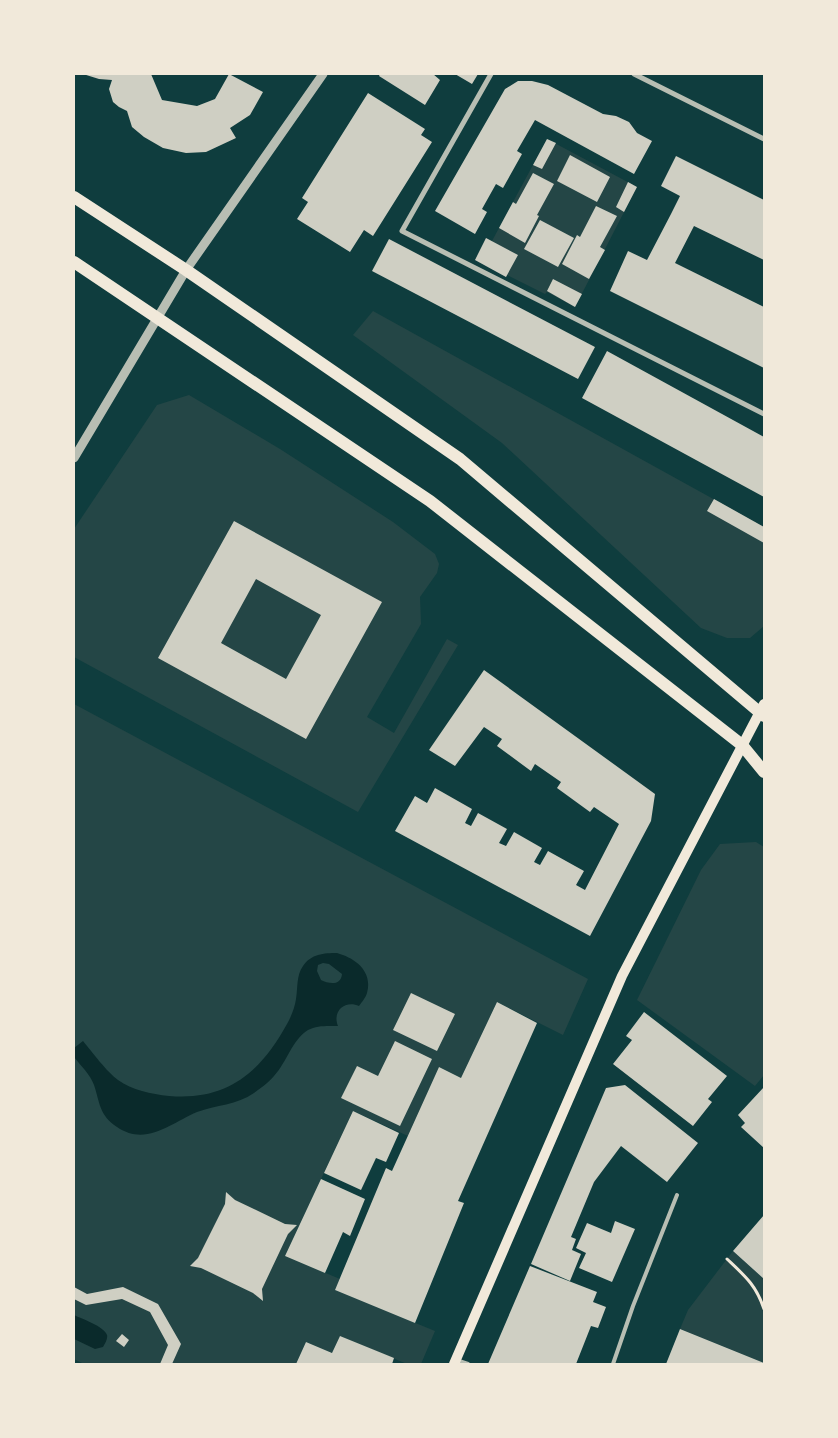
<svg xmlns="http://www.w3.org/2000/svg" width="838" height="1438" viewBox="0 0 838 1438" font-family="'Source Sans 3',sans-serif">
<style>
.green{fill:#244646}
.water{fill:#0a2a2b;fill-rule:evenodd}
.building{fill:#cfcfc3;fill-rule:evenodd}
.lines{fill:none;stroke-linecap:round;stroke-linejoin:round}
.path{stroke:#f1e9da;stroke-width:3}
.service{stroke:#b8beb3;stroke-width:4}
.minor{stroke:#b8beb3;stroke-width:5}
.tertiary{stroke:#b8beb3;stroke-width:9}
.secondary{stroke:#f1e9da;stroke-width:10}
.primary{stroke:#f1e9da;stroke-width:12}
</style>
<rect width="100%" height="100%" fill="#0f3d3e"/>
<path class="green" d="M547,139l90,48 -62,120 -28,-15 -2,2 -38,-19 -1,2 -31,-17 11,-22 6,3z
M373,311l391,216v99l-14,12h-23l-26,-10 -199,-185 -149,-108z
M189,395l91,54 113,73 42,32 4,10 -2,9 -17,24 1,27 -54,93 27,16 53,-94 11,6 -100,167 -284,-155v-128l83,-124z
M74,704l514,275 -25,56 -66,-33 -36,76 -22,-11 -31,69 -55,-25 -68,145 55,23 -5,11 100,41 -14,33h-14l-67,-28 -8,17 -26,-11 -10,22h-212l-10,-5z
M756,842l8,5v228l-9,11 -118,-86 64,-130 19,-26z
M733,1251l31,28v84l-84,-34 8,-19z"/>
<path class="water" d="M337,953c18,5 36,18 30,40 -1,4 -5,9 -8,13 -14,-6 -27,5 -21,20 -10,0 -21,-1 -30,4 -16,10 -21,32 -34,46 -5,6 -13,12 -20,17 -17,12 -38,12 -57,19 -26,11 -51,35 -80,15 -18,-12 -17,-24 -23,-42 -4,-11 -13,-19 -20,-28v-9l9,-7c9,11 24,31 35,39 14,10 33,14 51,16 58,5 91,-23 118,-72 4,-7 8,-17 9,-25 2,-11 0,-23 7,-33 8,-12 21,-13 34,-13zM323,963l6,1 13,10c-1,12 -13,10 -21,6l-4,-9 1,-6z
M74,1315c8,4 30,11 33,20 1,4 -2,8 -4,12l-8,2 -21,-10z"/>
<path class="building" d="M83,74h68l11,26 35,6 18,-7 14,-25 34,18 -13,23 -20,13 6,10 -30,14 -20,1 -23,-5 -19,-11 -12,-10 -5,-16 -8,-4 -6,-5 -4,-13 3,-9 -13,-1z
M380,74h53l7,6 -15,25 -46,-29z
M455,74h23l-6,10z
M518,81h14l16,4 55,29 13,2 13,6 8,11 15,8 -18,33 -99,-54 -18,31 5,3 -19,34 -7,-4 -14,25 5,3 -12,22 -40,-23 70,-122z
M368,93l57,36 -4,6 11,7 -59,94 -9,-6 -14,22 -53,-33 11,-17 -6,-4z
M547,139l9,4 -14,26 -9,-4z
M570,155l40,22 -13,25 -40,-21z
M676,156l88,44v60l-70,-34 -19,37 89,44v61l-154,-77 18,-40 19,9 24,-46 9,-18 -19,-10z
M533,173l21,11 -17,31 2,1 -14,27 -26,-15 14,-26 3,2z
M628,182l9,5 -13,25 -8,-5z
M596,206l21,10 -17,31 5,3 -16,29 -27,-15 15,-29 3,2z
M540,220l34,18 -16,29 -34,-18z
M486,238l32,17 -12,22 -31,-17z
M389,239l206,108 -17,32 -206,-108z
M553,279l29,15 -7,13 -28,-16z
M607,351l157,86v60l-182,-99z
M714,499l50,28v16l-57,-32z
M234,521l148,81 -76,137 -148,-81zM256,579l65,36 -35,64 -65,-36z
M484,670l171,124 -4,27 -61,115 -195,-105 20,-35 12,7 8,-15 37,21 -7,14 6,3 7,-13 29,16 -8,14 7,3 8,-14 28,16 -8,14 6,3 8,-14 36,20 -8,14 9,5 34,-66 -25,-17 -4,5 -33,-24 4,-6 -26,-18 -4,7 -34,-25 5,-7 -18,-12 -29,39 -26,-16z
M411,993l44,21 -18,37 -44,-21z
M497,1002l40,21 -79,178 6,2 -49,120 -80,-33 51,-122 6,3 47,-104 22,11z
M644,1012l83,64 -19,23 4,3 -19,24 -80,-62 19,-24 -6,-4z
M395,1041l37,18 -32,67 -59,-28 16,-32 21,10z
M625,1085l73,58 -31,39 -46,-36 -27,36 -23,55 5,2 -4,11 9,4 -11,27 -39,-17 75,-176z
M764,1087v61l-23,-21 4,-4 -7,-8z
M353,1111l46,22 -13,29 -10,-4 -15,32 -37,-17z
M321,1179l44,20 -15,37 -7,-4 -18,41 -40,-17z
M226,1192l9,8 50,24 12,1 -9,9 -26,55 1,12 -10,-8 -52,-25 -11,-2 8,-8 27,-54z
M764,1215v64l-31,-28z
M615,1221l20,8 -23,53 -33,-14 7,-15 -10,-5 11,-25 24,10z
M530,1266l67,26 -4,10 13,5 -8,21 -7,-2 -15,38h-88z
M74,1287l13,7 36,-7 35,17 23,40 -9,20h-12l8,-19 -18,-33 -28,-13 -36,6 -12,-6z
M680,1329l84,34v1h-98z
M122,1334l7,6 -5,7 -8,-6z
M340,1336l54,22 -2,6h-96l10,-22 26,11z"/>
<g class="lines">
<path class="path" d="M727,1259c18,17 29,26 37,50"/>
<path class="service" d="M456,1360l12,4
M613,1364l20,-58 44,-111"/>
<path class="minor" d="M491,74l-89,157 362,183
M634,74l130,65"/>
<path class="tertiary" d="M74,458l112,-188 137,-196"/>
<path class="secondary" d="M454,1364l168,-388 142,-272"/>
<path class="primary" d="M74,197l112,73 274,189 304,257
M74,262l356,239 312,244 22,27"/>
</g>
<rect width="838" height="1438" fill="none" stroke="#f1e9da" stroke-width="150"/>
</svg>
